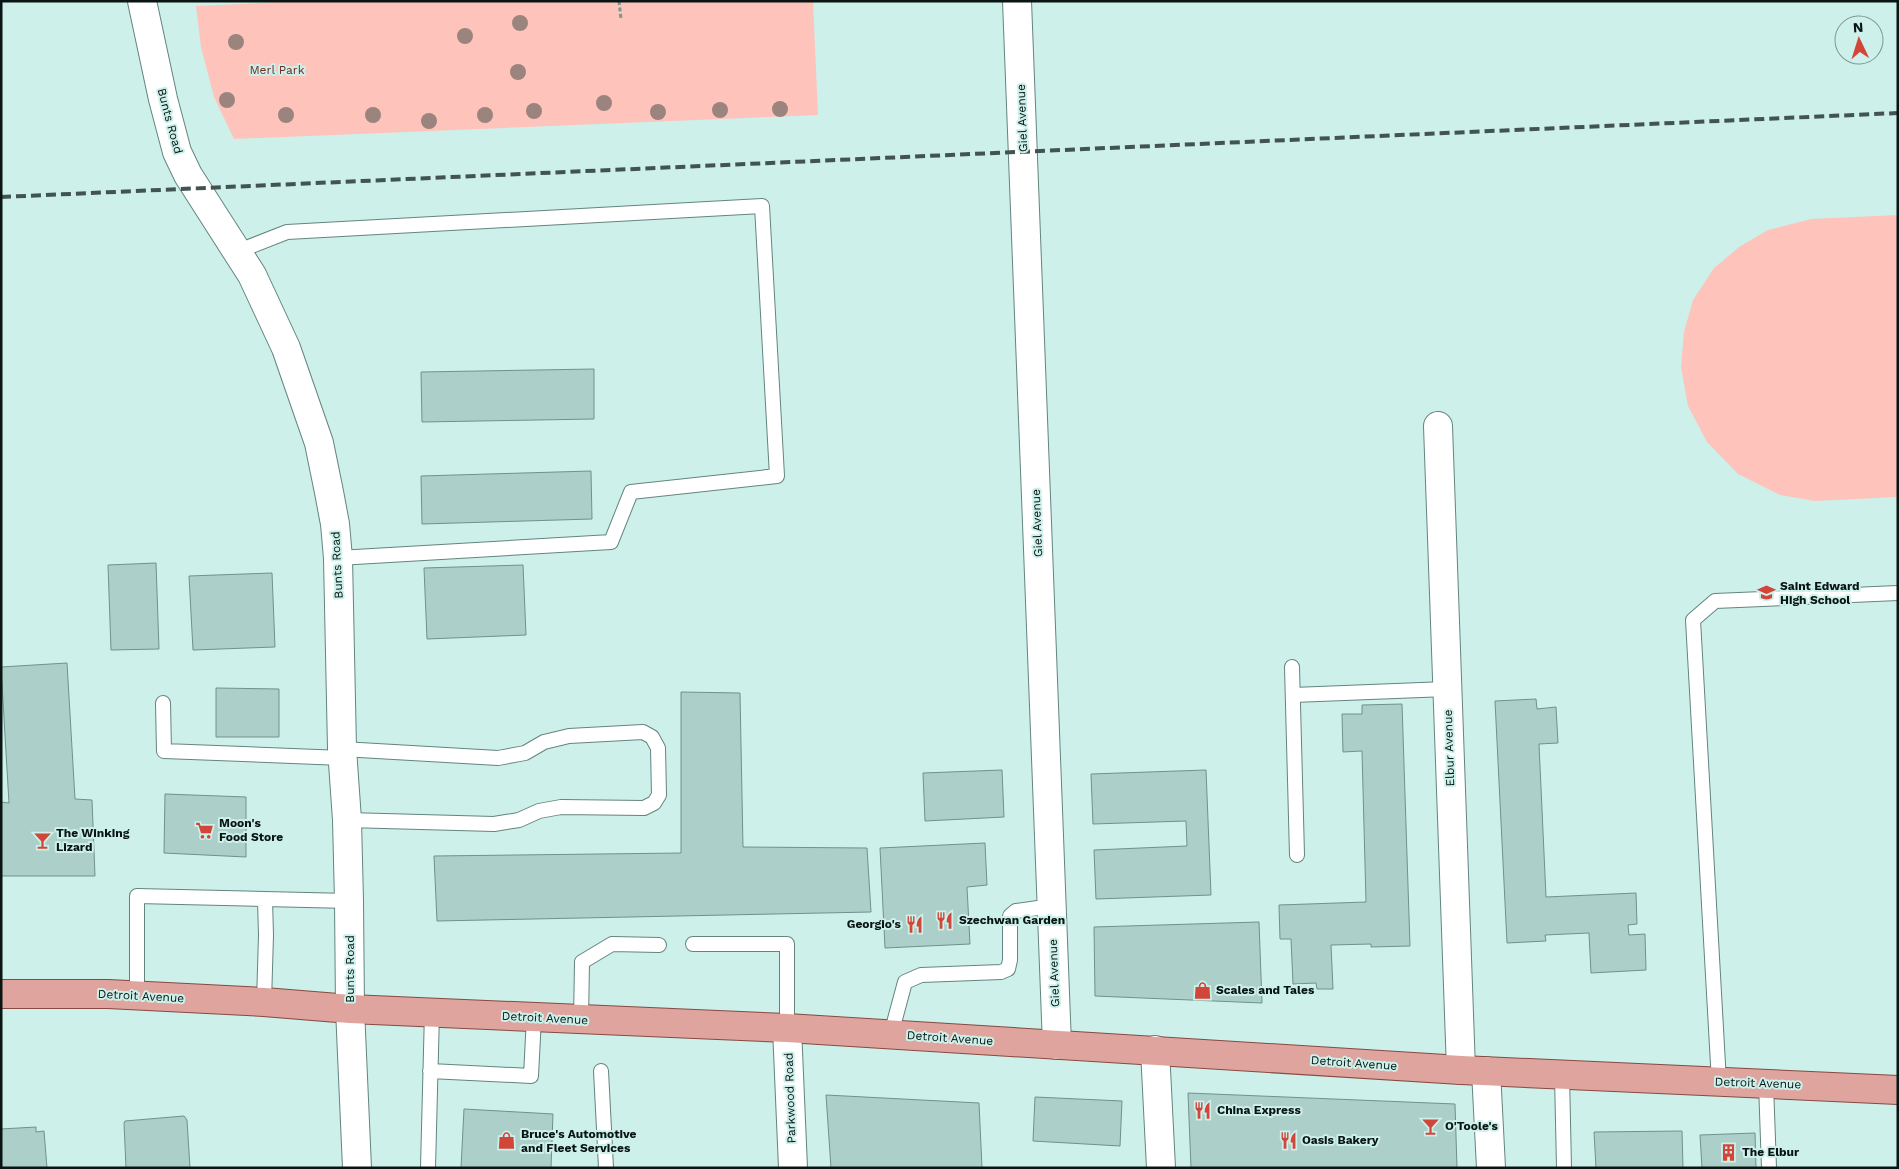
<svg xmlns="http://www.w3.org/2000/svg" width="1899" height="1169" viewBox="0 0 1899 1169" font-family="'Work Sans',sans-serif">
<style>
.green{fill:#fec4bb}
.building{fill:#adcfc9;stroke:#70918c}
.lines{fill:none;stroke-linecap:round;stroke-linejoin:round}
.service-casing{stroke:#64847f;stroke-width:16}
.minor-casing{stroke:#64847f;stroke-width:30}
.tertiary-casing{stroke:#64847f;stroke-width:30}
.primary-casing{stroke:#854a42;stroke-width:30}
.path{stroke:#7b9591;stroke-width:3;stroke-dasharray:4 2.5;stroke-linecap:butt}
.service{stroke:#fff;stroke-width:14}
.minor{stroke:#fff;stroke-width:28}
.tertiary{stroke:#fff;stroke-width:28}
.primary{stroke:#dea49d;stroke-width:28}
.rail{stroke:#415451;stroke-width:4;stroke-dasharray:10 5;stroke-linecap:butt}
.tree{fill:#9a847d}
.labels{text-anchor:middle;stroke-width:4;stroke-linejoin:round;paint-order:stroke}
.park-label{font-size:12px;fill:#712c24;stroke:#cdf0ea}
.street-label{font-size:12px;fill:#081513;stroke:#cdf0ea}
.poi-label{font-size:12px;font-weight:bold;fill:#081513;stroke:#cdf0ea;text-anchor:start}
</style>
<rect width="100%" height="100%" fill="#cdf0ea"/>
<path class="green" d="M305,1h508l5,114 -584,24 -20,-42 -13,-50 -5,-41z
M1898,215v282l-83,4 -35,-6 -42,-21 -31,-32 -19,-36 -7,-39 3,-35 9,-32 21,-32 25,-21 29,-17 43,-11z"/>
<path class="building" d="M594,369v50l-172,3 -1,-50z
M591,471l1,48 -170,5 -1,-48z
M156,563l3,86 -48,1 -3,-85z
M523,565l3,70 -99,4 -3,-71z
M272,573l3,74 -82,3 -4,-74z
M67,663l8,136 17,1 3,76h-94v-74l8,1 -8,-136z
M216,688l63,1v48h-63z
M681,692l59,1 3,154 124,1 4,64 -434,9 -3,-65 247,-3z
M1536,699l1,10 19,-2 2,36 -19,1 7,153 90,-4 1,31 -9,1 1,10 16,-1 1,36 -55,3 -2,-40 -44,2 1,6 -39,2 -12,-242z
M1402,704l8,242 -39,1v-3l-40,1 2,44h-16l-1,-6 -23,1 -2,-45h-11l-1,-34 87,-3 -4,-151 -19,1 -1,-38h20v-9z
M1002,770l2,47 -79,4 -2,-48z
M1206,770l5,125 -115,4 -2,-49 93,-4 -1,-25 -93,3 -2,-50z
M165,794l81,3v60l-82,-4z
M985,843l2,42 -20,2 3,57 -85,4 -5,-100z
M1259,922l3,81 -167,-7 -1,-69z
M1188,1093l267,11 2,64h-266z
M826,1095l153,8 3,65h-151z
M1035,1097l87,4 -2,45 -87,-5z
M464,1109l89,5 -2,54h-90z
M184,1116l3,4 3,48h-64l-2,-45 1,-2z
M36,1127v5l8,-1 3,37h-46v-39z
M1682,1131l1,37h-87l-2,-36z
M1755,1133l1,35h-54l-2,-33z"/>
<g class="lines">
<defs>
<path id="service" d="M236,252l51,-20 475,-26 15,270 -146,16 -20,50 -273,16
M1292,667l5,188
M1293,695l154,-6
M163,703l1,48 179,7
M342,749l156,9 27,-5 19,-11 25,-6 74,-4 9,5 6,11 1,47 -5,8 -10,5 -83,-1 -22,4 -20,9 -25,4 -147,-4
M693,944h94v84
M137,995v-99l212,5
M264,1002l2,-67 -1,-35
M581,1020l1,-58 30,-18 47,1
M891,1034l14,-52 16,-7 80,-3 7,-3 2,-9v-44l6,-5 36,-5
M430,1071l101,5 3,-59
M601,1071l5,97
M1562,1075l2,93
M1719,1082l-26,-462 22,-19 183,-8
M1766,1084l3,84
M428,1168l4,-156"/>
<path id="minor" d="M1017,1l40,1044
M1438,426l23,644
M787,1028l6,140
M1155,1050l6,118
M1486,1071l5,97"/>
<path id="tertiary" d="M142,1l21,98 14,53 11,23 64,100 34,73 33,95 10,49 6,32 3,34 4,191 5,71 2,81 1,108 7,159"/>
<path id="primary" d="M1,994h107l156,8 86,7 437,19 674,42 437,20"/>
</defs>
<use href="#service" class="service-casing"/>
<use href="#minor" class="minor-casing"/>
<use href="#tertiary" class="tertiary-casing"/>
<use href="#primary" class="primary-casing"/>
<path class="path" d="M619,1l2,18"/>
<use href="#service" class="service"/>
<use href="#minor" class="minor"/>
<use href="#tertiary" class="tertiary"/>
<use href="#primary" class="primary"/>
<path class="rail" d="M1,197l1897,-84"/>
</g>
<g class="tree">
<circle cx="520" cy="23" r="8"/>
<circle cx="465" cy="36" r="8"/>
<circle cx="236" cy="42" r="8"/>
<circle cx="518" cy="72" r="8"/>
<circle cx="227" cy="100" r="8"/>
<circle cx="604" cy="103" r="8"/>
<circle cx="780" cy="109" r="8"/>
<circle cx="720" cy="110" r="8"/>
<circle cx="534" cy="111" r="8"/>
<circle cx="658" cy="112" r="8"/>
<circle cx="286" cy="115" r="8"/>
<circle cx="373" cy="115" r="8"/>
<circle cx="485" cy="115" r="8"/>
<circle cx="429" cy="121" r="8"/>
</g>
<defs>
<symbol id="school-bare" viewBox="-9 -9 18 18"><path d="M0-5L7-2L0 1L-7-2ZM-4 1L0 2.5L4 1V4Q0 6-4 4Z" fill="#d24539" stroke="#cdf0ea" stroke-width="2.5" paint-order="stroke"/></symbol>
<symbol id="supermarket-bare" viewBox="-9 -9 18 18"><path d="M-6-5.5h2.5l.6 2H6L4.5 2H-2.5L-4.4-4H-6ZM-1.5 3.2a1.3 1.3 0 1 0 .1 0ZM3 3.2a1.3 1.3 0 1 0 .1 0Z" fill="#d24539" stroke="#cdf0ea" stroke-width="2.5" paint-order="stroke"/></symbol>
<symbol id="bar-bare" viewBox="-9 -9 18 18"><path d="M-6-5H6L.8 .8V4.5H3.5V6h-7V4.5H-.8V.8Z" fill="#d24539" stroke="#cdf0ea" stroke-width="2.5" paint-order="stroke"/></symbol>
<symbol id="restaurant-bare" viewBox="-9 -9 18 18"><path d="M-5-6h1v4h1v-4h1v4h1v-4h1v5L-1.5 .5V6h-2V.5L-5-1ZM5-6V6H3V1.5H1.5Q1.5-4 5-6Z" fill="#d24539" stroke="#cdf0ea" stroke-width="2.5" paint-order="stroke"/></symbol>
<symbol id="shop-bare" viewBox="-9 -9 18 18"><path d="M-5-2.5h2.3a2.7 3.5 0 0 1 5.4 0H5L5.5 6h-11ZM-1.5-2.5h3a1.5 2.3 0 0 0-3 0Z" fill="#d24539" stroke="#cdf0ea" stroke-width="2.5" paint-order="stroke"/></symbol>
<symbol id="building-bare" viewBox="-9 -9 18 18"><path d="M-4-6H4V6H1V3H-1V6H-4ZM-2.5-4.3h1.7v1.8h-1.7ZM.8-4.3h1.7v1.8H.8ZM-2.5-1h1.7V.8h-1.7ZM.8-1h1.7V.8H.8Z" fill="#d24539" stroke="#cdf0ea" stroke-width="2.5" paint-order="stroke"/></symbol>
</defs>
<g fill-rule="evenodd">
<use href="#school-bare" x="1754" y="580" width="25" height="25"/>
<use href="#supermarket-bare" x="192" y="818" width="25" height="25"/>
<use href="#bar-bare" x="30" y="828" width="25" height="25"/>
<use href="#restaurant-bare" x="932" y="908" width="25" height="25"/>
<use href="#restaurant-bare" x="902" y="912" width="25" height="25"/>
<use href="#shop-bare" x="1190" y="978" width="25" height="25"/>
<use href="#restaurant-bare" x="1190" y="1098" width="25" height="25"/>
<use href="#bar-bare" x="1418" y="1114" width="25" height="25"/>
<use href="#restaurant-bare" x="1276" y="1128" width="25" height="25"/>
<use href="#shop-bare" x="494" y="1128" width="25" height="25"/>
<use href="#building-bare" x="1716" y="1140" width="25" height="25"/>
</g>
<g class="labels">
<g class="park-label">
<text x="277" y="74">Merl Park</text>
</g>
<g class="street-label">
<text transform="translate(1022 118) rotate(-92)" y="4">Giel Avenue</text>
<text transform="translate(170 121) rotate(75)" y="4">Bunts Road</text>
<text transform="translate(1037 523) rotate(-92)" y="4">Giel Avenue</text>
<text transform="translate(337 565) rotate(-93)" y="4">Bunts Road</text>
<text transform="translate(1449 748) rotate(-92)" y="4">Elbur Avenue</text>
<text transform="translate(350 969) rotate(-90)" y="4">Bunts Road</text>
<text transform="translate(1054 973) rotate(-92)" y="4">Giel Avenue</text>
<text transform="translate(141 996) rotate(3)" y="4">Detroit Avenue</text>
<text transform="translate(545 1018) rotate(3)" y="4">Detroit Avenue</text>
<text transform="translate(950 1038) rotate(4)" y="4">Detroit Avenue</text>
<text transform="translate(1354 1063) rotate(4)" y="4">Detroit Avenue</text>
<text transform="translate(1758 1083) rotate(2)" y="4">Detroit Avenue</text>
<text transform="translate(790 1098) rotate(-92)" y="4">Parkwood Road</text>
</g>
<g class="poi-label">
<text x="1780" y="590">Saint Edward<tspan x="1780" dy="14">High School</tspan></text>
<text x="219" y="827">Moon's<tspan x="219" dy="14">Food Store</tspan></text>
<text x="56" y="837">The Winking<tspan x="56" dy="14">Lizard</tspan></text>
<text x="959" y="924">Szechwan Garden</text>
<text x="901" y="928" text-anchor="end">Georgio's</text>
<text x="1216" y="994">Scales and Tales</text>
<text x="1217" y="1114">China Express</text>
<text x="1445" y="1130">O'Toole's</text>
<text x="521" y="1138">Bruce's Automotive<tspan x="521" dy="14">and Fleet Services</tspan></text>
<text x="1302" y="1144">Oasis Bakery</text>
<text x="1742" y="1156">The Elbur</text>
</g>
</g>
<rect width="1899" height="1169" fill="none" stroke="#081513" stroke-width="5"/>
<g transform="translate(1859 40) rotate(356)"><circle r="24" fill="#cdf0ea" stroke="#7e9894"/>
<path d="M0-4L9 19L0 12L-9 19Z" fill="#d24539"/>
<text y="-8" font-size="14" font-weight="bold" text-anchor="middle" fill="#081513">N</text>
</g>
</svg>
